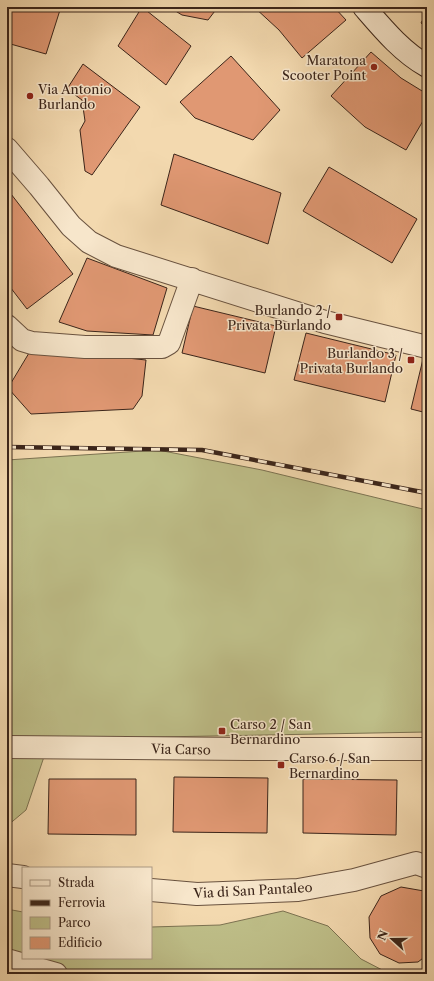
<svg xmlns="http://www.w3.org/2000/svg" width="434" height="981" viewBox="0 0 434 981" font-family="'Libre Caslon Text',serif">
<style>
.green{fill:#bebe88;stroke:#7c7251}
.building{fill:#e09873;stroke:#3b251a}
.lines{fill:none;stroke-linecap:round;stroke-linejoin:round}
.street-casing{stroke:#69523f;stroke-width:24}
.secondary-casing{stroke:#3b251a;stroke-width:24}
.street{stroke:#f7e6cb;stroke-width:22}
.secondary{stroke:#f7e6cb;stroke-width:22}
.rail-casing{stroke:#3b251a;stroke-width:4.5}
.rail{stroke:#f7e6cb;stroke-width:3;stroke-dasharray:9;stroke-linecap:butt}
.poi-dot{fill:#8f2418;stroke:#f7e6cb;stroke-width:1.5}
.labels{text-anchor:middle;stroke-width:3;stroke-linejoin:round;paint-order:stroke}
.poi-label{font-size:13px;fill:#3b251a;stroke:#f7e6cb;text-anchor:end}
.street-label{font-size:13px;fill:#3b251a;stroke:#f7e6cb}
</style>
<rect width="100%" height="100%" fill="#f3d9af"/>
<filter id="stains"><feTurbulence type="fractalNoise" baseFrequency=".005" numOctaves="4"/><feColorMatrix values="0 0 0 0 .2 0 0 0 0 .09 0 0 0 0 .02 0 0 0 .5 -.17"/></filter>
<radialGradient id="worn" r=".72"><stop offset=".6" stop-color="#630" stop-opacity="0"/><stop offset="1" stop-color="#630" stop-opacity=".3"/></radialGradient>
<path class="green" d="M158,450l104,20 165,40v222l-377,7 -24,71 -19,16v-366z
M7,906l5,4 11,2v46h128v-31l69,-2 63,-14 45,15 33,33 29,15h-383z"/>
<path class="building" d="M7,7h43l10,3 -14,44 -39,-11z
M142,7l49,39 -25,39 -48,-39z
M169,7h49l-10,13 -26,-5z
M254,7h80l12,13 -44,38 -23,-28z
M427,12v16l-6,-5z
M371,52l30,26 26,16v20l-21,36 -41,-23 -34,-31z
M231,56l49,54 -27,30 -58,-22 -15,-16z
M83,64l57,43 -48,68 -7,-4 -5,-41 5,-9 -3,-21 -15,-11z
M174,154l107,39 -13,51 -107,-39z
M329,167l88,52 -25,44 -89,-52z
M11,194l62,80 -46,35 -20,-26v-86z
M87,258l80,30 -14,47 -66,-4 -28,-9z
M193,306l83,20 -11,47 -83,-20z
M306,333l90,22 -11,47 -91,-22z
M32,348l114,12 -4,36 -9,13 -102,5 -23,-26z
M423,359l4,1v53l-16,-4z
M174,777l94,1 -1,55 -94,-1z
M49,779h87v56l-88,-1z
M303,779l94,1 -1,55 -93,-2z
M401,887l23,4 3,3v61l-9,7 -19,1 -19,-9 -10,-16 -1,-21 12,-21z"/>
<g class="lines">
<defs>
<path id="street" d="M7,149l32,37 32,40 18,16 27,14 209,66 102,25
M7,326l15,14 10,3 53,4h77l7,-4 23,-64
M7,747l241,2h179
M7,875l16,2
M151,890l46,4 101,-4 56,-10 62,-17 11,4
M7,960l49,14"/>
<path id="secondary" d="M364,7c19,22 38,45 63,59"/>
</defs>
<use href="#street" class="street-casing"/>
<use href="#secondary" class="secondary-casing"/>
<use href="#street" class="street"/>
<use href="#secondary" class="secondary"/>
<defs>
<path id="rail" d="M7,447l195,3 225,43"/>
</defs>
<use href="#rail" class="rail-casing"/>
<use href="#rail" class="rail"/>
</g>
<g class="poi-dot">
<circle cx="374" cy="67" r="4"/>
<circle cx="30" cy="96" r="4"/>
<rect x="335" y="313" width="8" height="8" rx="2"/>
<rect x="407" y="356" width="8" height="8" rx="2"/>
<rect x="218" y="727" width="8" height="8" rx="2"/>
<rect x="277" y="761" width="8" height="8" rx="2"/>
</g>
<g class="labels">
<g class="poi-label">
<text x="366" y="65">Maratona<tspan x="366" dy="15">Scooter Point</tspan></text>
<text x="38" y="94" text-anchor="start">Via Antonio<tspan x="38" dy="15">Burlando</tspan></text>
<text x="331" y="315">Burlando 2 /<tspan x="331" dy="15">Privata Burlando</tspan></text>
<text x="403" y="358">Burlando 3 /<tspan x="403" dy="15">Privata Burlando</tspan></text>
<text x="230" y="729" text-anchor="start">Carso 2 / San<tspan x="230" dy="15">Bernardino</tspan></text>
<text x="289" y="763" text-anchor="start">Carso 6 / San<tspan x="289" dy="15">Bernardino</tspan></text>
</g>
<g class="street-label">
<text transform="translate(181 749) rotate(1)" y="5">Via Carso</text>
<text transform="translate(253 890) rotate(-3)" y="5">Via di San Pantaleo</text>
</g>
</g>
<rect width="434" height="981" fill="none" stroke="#f3d9af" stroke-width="24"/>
<rect x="8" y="8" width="418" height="965" fill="none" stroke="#3b251a" stroke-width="2"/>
<rect x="12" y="12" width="410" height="957" fill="none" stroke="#3b251a"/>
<rect x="22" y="867" width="130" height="92" fill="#f7e6cb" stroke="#ac9984"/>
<rect x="30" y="880" width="20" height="6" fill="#f7e6cb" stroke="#ac9984"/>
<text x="58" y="887" font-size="12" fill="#3b251a">Strada</text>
<rect x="30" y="900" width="20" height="6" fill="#3b251a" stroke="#ac9984"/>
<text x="58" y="907" font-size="12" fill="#3b251a">Ferrovia</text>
<rect x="30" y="917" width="20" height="12" fill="#bebe88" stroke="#ac9984"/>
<text x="58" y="927" font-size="12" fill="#3b251a">Parco</text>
<rect x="30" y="937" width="20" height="12" fill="#e09873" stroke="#ac9984"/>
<text x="58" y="947" font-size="12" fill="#3b251a">Edificio</text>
<g transform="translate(392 939) rotate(291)" stroke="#f7e6cb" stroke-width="3" paint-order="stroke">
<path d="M0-3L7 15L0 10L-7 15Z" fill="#3b251a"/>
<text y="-6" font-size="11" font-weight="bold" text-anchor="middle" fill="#3b251a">N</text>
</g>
<rect width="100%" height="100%" filter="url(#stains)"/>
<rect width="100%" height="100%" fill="url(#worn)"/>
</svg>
